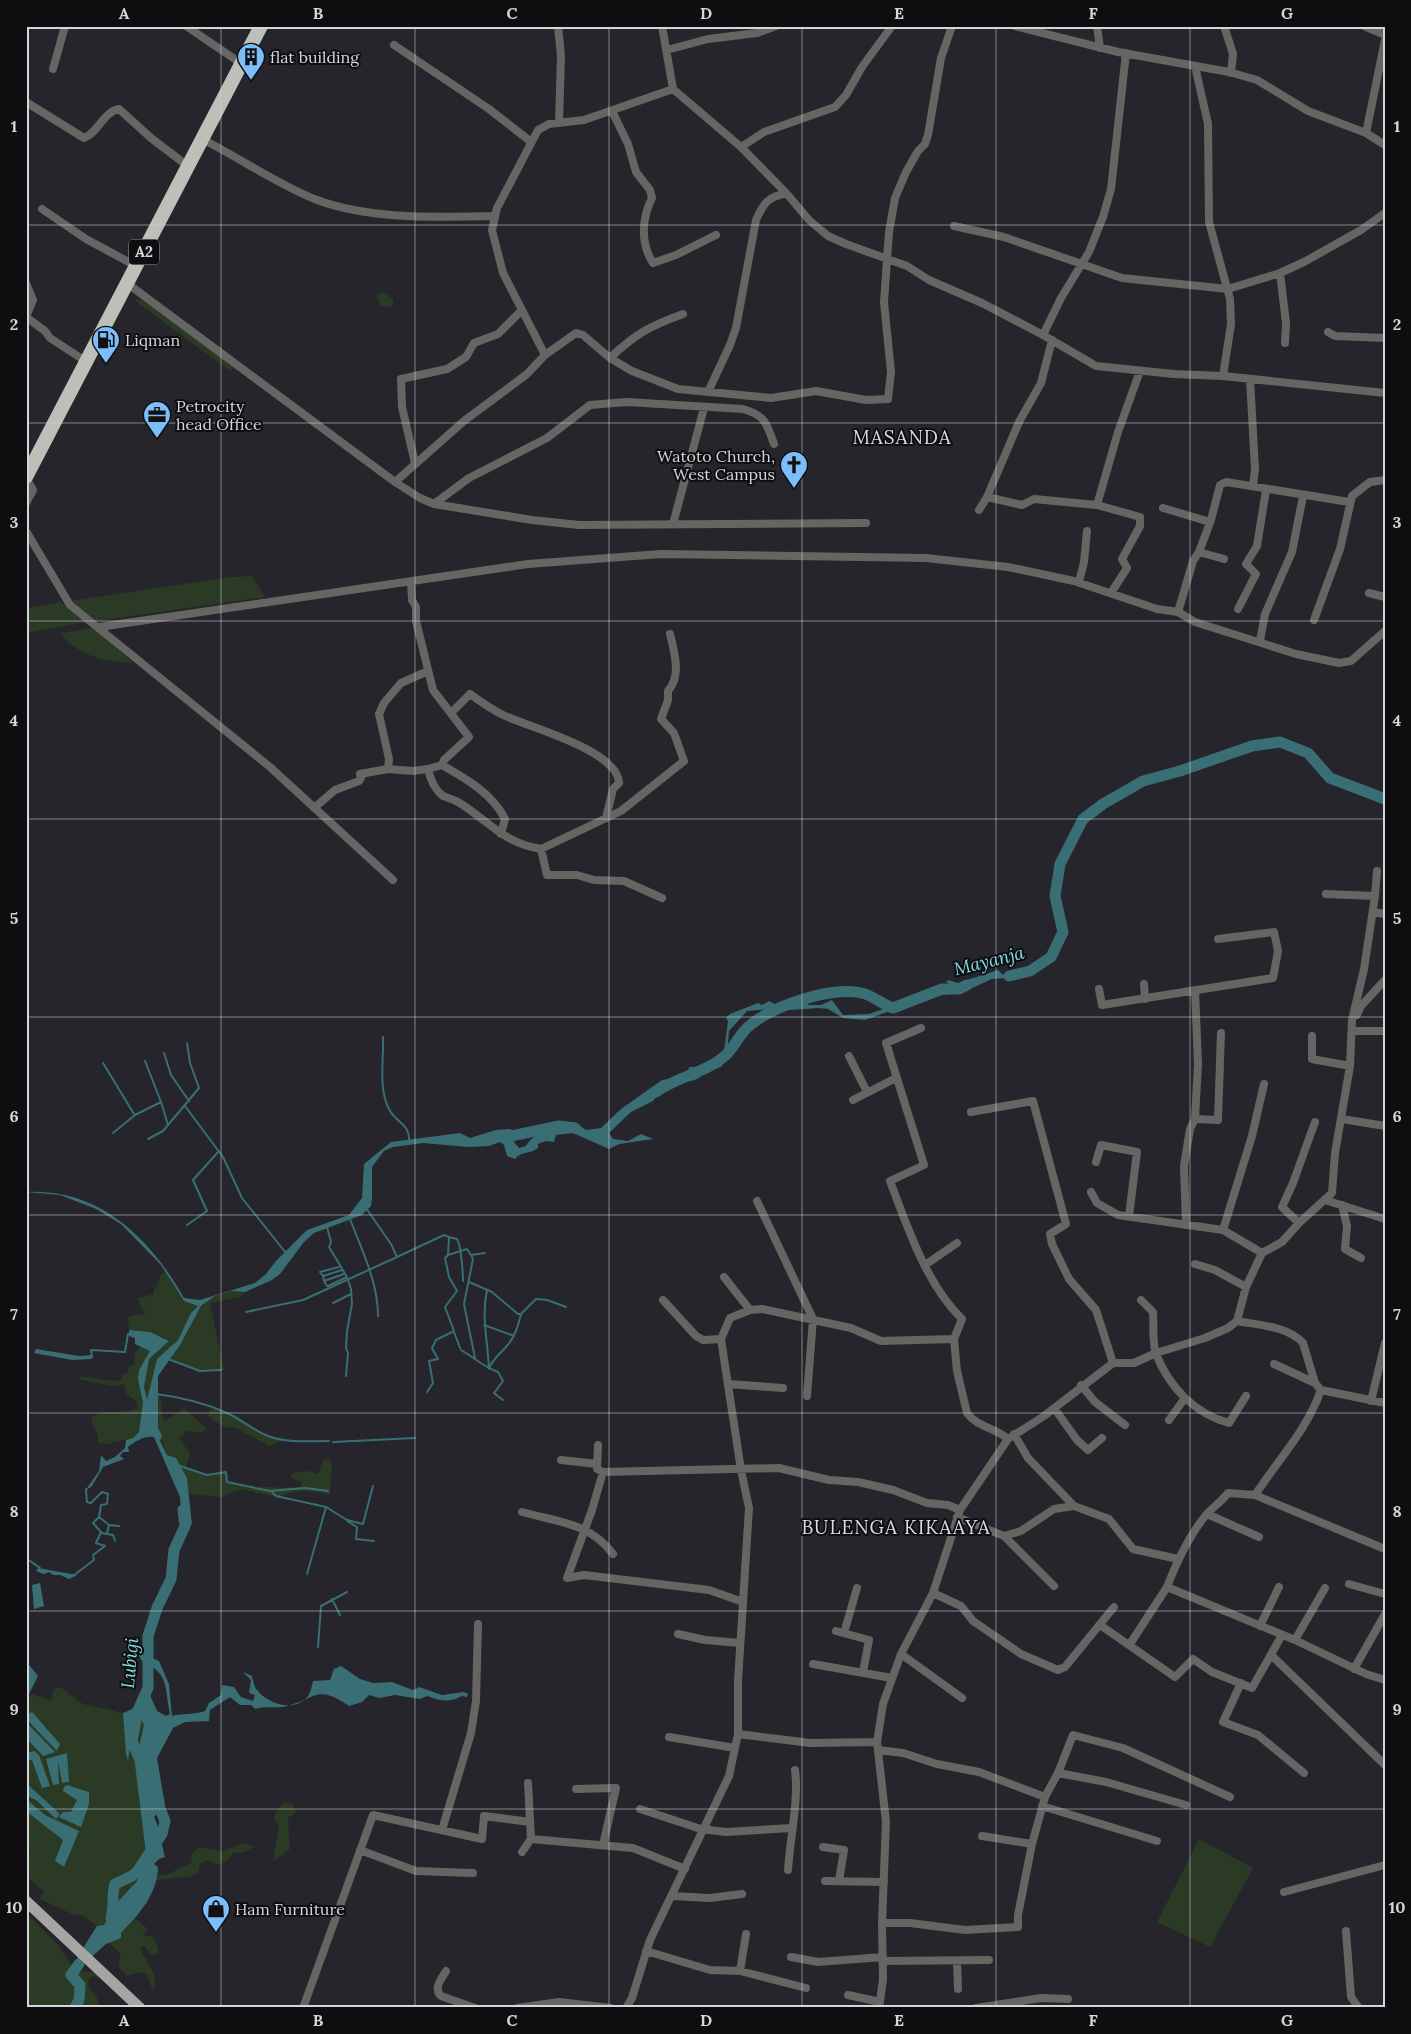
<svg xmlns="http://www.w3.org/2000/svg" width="1411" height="2034" viewBox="0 0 1411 2034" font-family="Lora,serif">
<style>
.green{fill:#2b3a24}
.water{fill:#396f74}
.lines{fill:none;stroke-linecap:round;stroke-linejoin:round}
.stream{stroke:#396f74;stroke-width:2}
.river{stroke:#396f74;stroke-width:11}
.street{stroke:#656663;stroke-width:8}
.primary{stroke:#a4a7a1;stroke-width:11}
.highway{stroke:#bdc0b9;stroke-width:14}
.grid{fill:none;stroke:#d6d6da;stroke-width:1;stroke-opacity:0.55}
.labels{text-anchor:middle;stroke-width:4;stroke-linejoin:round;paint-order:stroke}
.shield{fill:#0e0e11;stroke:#9a9a9e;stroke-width:1}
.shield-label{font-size:15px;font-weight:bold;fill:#d6d6da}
.poi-label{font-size:16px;fill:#d6d6da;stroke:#0e0e11;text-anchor:start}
.water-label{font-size:18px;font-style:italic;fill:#83dee6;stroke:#0e0e11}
.quarter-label{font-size:19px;letter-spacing:1px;fill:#dadbe3;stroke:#0e0e11}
.neatline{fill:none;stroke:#d6d6da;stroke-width:2}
.grid-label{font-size:16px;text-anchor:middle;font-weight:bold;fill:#d6d6da}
</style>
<rect width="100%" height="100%" fill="#25252b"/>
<path class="green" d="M384,292l9,7v7l-12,1 -5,-12z
M136,299l9,3 89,63 -4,6 -96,-71z
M252,576l13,21 -168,24 -27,-20 160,-24z
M61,602l26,20 -61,11v-25z
M94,628l39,35c-29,-2 -54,-6 -73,-30z
M165,1272l19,29 14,5 -7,7 -13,27 -21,19 -10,43 -3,-15 5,-28 20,-18 -19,-9 -21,-2 -1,-13 18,-4 -5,-5 -4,-10 17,-4v-7h3l3,-11z
M239,1290l6,2 -5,5 -30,6 14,67 -24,1 -31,-11c23,-33 24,-64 70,-70z
M140,1346l10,5 -11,19 4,33 -4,29 -6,6 -7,2 -19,4 -9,-1v-7l-7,-16 1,-3c15,-11 29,0 46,-9 -1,-8 -4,-10 -11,-13l-3,-11 -10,2 -36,-7 2,-2c14,-1 28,6 42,3v-4l6,-4 1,-5 5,-2 1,-12z
M157,1394h3l3,25 4,1 17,-12 22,20 -3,5 -17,-2 -7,7 11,15 -4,14c14,9 25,7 40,5l1,10 31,6 2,-2c13,2 27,2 40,1l2,-5 -12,-5 2,-4 16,-2 10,3 5,-14 5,-1 4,4 -2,32c-12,-3 -23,-5 -35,-3 -6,0 -10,4 -15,4 -22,2 -36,-15 -57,1l-34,-3 -3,-16 -10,-20 -9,-3 -9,-27z
M211,1408l17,5 33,20 23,7 -15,6 -33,-18 -12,-1 -16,-11z
M60,1687l23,17 40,9 5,46 7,-40 4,-4 5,10 -6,60 8,69 -9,27 -23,25 -10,19 -7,1 -16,-11 -5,1 -36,-17 4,-8 -18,-14v-20l4,-7 -4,-4v-146l5,-6 20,6 3,-11z
M284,1803l9,1 3,8 -8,6 2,31 -17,12 6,-36 -5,-6 3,-9z
M1199,1839l54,29 -43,79 -53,-25z
M244,1843l10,4 -10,5 -11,1 -6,8 -9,4 -11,-5 -7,4 -2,9 -8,4 -35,3 3,-5h8l25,-12 1,-9 7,-7 23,4z
M26,1913l31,31 16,23 -1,8 5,-4 21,2 4,6 -10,-3 -4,5 1,7 7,8 5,12h-75z
M135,1919l10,7 2,5 -4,4 10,2 5,11v6l-7,1 -6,-9 -5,1c5,17 21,26 13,44l-6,-16 -6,-3 -15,4 -8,-10 3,-11 -12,-13 12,-4v-5z"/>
<path class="water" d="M998,970l5,5 12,-4 8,2 -16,5 -15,1 -31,14 -30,3 -66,24 -22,-2 -15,-9 -9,-1 -29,2 -11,-2 -32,3 -18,20 -2,26 -6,10 -16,5 -6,6 -7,3 -14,-2 -8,2 -17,20 -22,11 -22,21 4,6 15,2 13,-7 12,5 -34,5 -10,5 -36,-16 -17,2 -2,7 -8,-1 -8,3v4c-7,6 -17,3 -23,11l-8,-3 -3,-11 -4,-3 -11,4 -20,1 -46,-4 -30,4 -9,4 -12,16v32l-1,7 -9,9 -48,18 -10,9 -24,32 -8,6 -27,12 -14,-1 -16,5 -14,10 -21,39 -22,31v52l4,8 -2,5 7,14 9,3 11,20 5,47 -10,-2 -2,-26 -26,-60c-10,-1 -18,4 -26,10l1,5h-6l-3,4 4,3 -21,8 -11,19 -7,5 14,-20 2,-16 5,6 9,-4 10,-9 1,-8 7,-2 6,-6 4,-29 -5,-24 1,-9 11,-19 -15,-7v-6l-6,-2v-6l21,2 19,9 -20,18 -5,28 3,13 10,-41 21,-19 13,-27 7,-7 -14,-5 -23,-36 -40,-41 -25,-15 -36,-14 -34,-3c74,-4 124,46 158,106l16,2 55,-17 11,-9 10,-13 31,-31 42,-15 13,-17 2,-34 27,-22 69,-9 10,5 26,-8 15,-1 3,13 5,6 7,-2c7,-14 34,-19 48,-24l12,8 15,-2 20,-19 41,-29 25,-4 2,-9h11l18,-5 6,-11 4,-30 -2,-3 4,-4 28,-11 4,2 7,-4 6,3 29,-3 5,4h12l11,-5 11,15 26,-1 71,-25h14l1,-3 -9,-4 2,-2 10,3z
M36,1349l43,7 12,-1 1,4 -20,1 -38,-7z
M38,1568l39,7 -8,4 -9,-4h-7l-4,-3 -5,2 -8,-3z
M40,1583l4,23 -10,3 -2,-24z
M137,1651l22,10 10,23 3,32c11,-3 23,-1 33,-5l4,-8 12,-8 1,-10 12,2 7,10 12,4 2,-6 -6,-2 2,-13 -8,-8 9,4c1,4 2,11 5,14 10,14 39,23 51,6 3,-4 4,-11 5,-15l17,-1 4,-11 7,-3 19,13 13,4 19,-1 21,8 6,-3 23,8 22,-3 4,2 -1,3 -5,-1c-13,7 -21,5 -35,0l-7,3 -25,-4 -16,3 -10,-3 -7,7 -13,4c-34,-23 -32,-6 -66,1 -10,1 -18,-1 -28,2l-4,-4h-11l-10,-8 -20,13 -1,11 -24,1 -12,6 -16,30 8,47 -11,12c6,12 7,26 11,40l-6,2 -5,5 4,3c0,26 -20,49 -37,66v5l-15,6 -35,31 7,-19 19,-30 7,-1 10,-19 23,-25 9,-27 -11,-90 9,-39 -5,-10 -4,3 -7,42 -2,-6 -3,-41c13,-4 19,-12 24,-25l10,23 9,5 4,-2c-6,-29 0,-39 -29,-54z
M26,1665l4,1 8,10 -12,24z
M32,1712l28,32 -3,7 -28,-29 -3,-7z
M26,1723h1l28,29 -12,4 -17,-18z
M34,1751l5,4 11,31 -8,2 -10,-28h-6v-7z
M67,1753l2,29 -7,1 -4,-23 1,24 -6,1 -7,-26z
M26,1783l34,31 -4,5 -20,-19 -9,-4z
M67,1785l22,7v12l-8,23 -22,-10 4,-5h8l6,-12 -14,-9 1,-4z
M26,1799l19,16 34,16 -15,36 -9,-6 8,-21 -37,-29z"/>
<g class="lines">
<path class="stream" d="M383,1037c1,23 -5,51 6,72 6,13 21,15 20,31
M164,1053l7,22 18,26
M145,1061l16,41
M103,1063l31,51
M185,1106l38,51 19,41 44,55
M113,1133l22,-18 26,-13 7,23
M148,1139l15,-8 36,-43 -9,-25 -3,-20
M366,1208l25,36 6,13 47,-22 5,2 -1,18 -3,3 4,19 8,14 -12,16 9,24 -18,9 -4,8 6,11 -9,2 4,22 -6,9
M350,1219c12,32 28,63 28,97
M187,1225l20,-14 -14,-31 26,-29
M327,1227l4,15 -2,5 18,30 4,12 1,15 -5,27 -1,17 2,5 -2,23
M449,1237l8,2c4,6 6,34 6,42
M448,1255l19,-6 4,6 14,-2
M471,1255l2,4 -9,45 11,54
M323,1276l-3,-4 19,-5
M324,1281l-1,-5 19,-6
M469,1282l23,10 26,22h3l15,-15 11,1 19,7
M327,1286l-3,-5 20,-7
M328,1286l19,-9
M487,1290c-6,27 1,52 2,79 4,-11 10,-14 17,-22 9,-10 12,-21 15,-33
M333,1303l18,-9
M246,1312l57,-12 94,-43
M484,1325l30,11
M454,1332l6,16
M461,1350c12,7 25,18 37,22l5,9 -9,12 9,7
M89,1357h3l-1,-7 34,2 3,-18h2
M168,1359l32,12 21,-1
M156,1394c24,3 49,9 71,19 16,7 28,19 44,24 19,6 39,4 58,4
M333,1442l82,-4
M180,1466l27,9 19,-3 1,10 43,9 35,-3 23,3
M272,1492l4,4 50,11 21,13 16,4 10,-38
M99,1517l10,8
M347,1521l10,6 -1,12 18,2
M102,1533l11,2 2,6
M107,1533l2,-8 10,1
M26,1558l14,10
M307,1574l19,-67
M74,1575l20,-15 -1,-5 12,-9 -9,-3 5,-11 -8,-9 6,-6 2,-12 6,-1 1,-10 -6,-2 -11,11 -4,-1 -1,-13
M332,1599l8,16
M318,1647l3,-41 26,-14"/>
<path class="river" d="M1009,976l21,-5 21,-14 12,-25 -8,-36 5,-32 23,-45 20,-15 40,-23 37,-10 72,-25 28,-4 28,11 22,25 55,21
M656,1092c22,-16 51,-19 71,-38 8,-8 12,-19 21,-27 24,-21 82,-41 114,-34 10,2 21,12 31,15l49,-19h17l8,-4
M498,1136l8,1 53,-11 16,2
M143,1767l-11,-26 6,-31 10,-22v-52l9,-28 14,-29 3,-29 11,-24 -2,-16
M111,1918c4,-13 0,-23 4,-34l17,-8 5,-4 25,-38 3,-13 -10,-25
M75,2008l4,-8 1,-15 -9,-10 8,-11"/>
<path class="street" d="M186,26l56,38
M558,26l3,30 -2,67
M662,26l11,63 68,58 46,47
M1015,26l103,26 111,20 28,8 51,31 58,22 19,12
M1097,26l3,22
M1224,26l9,28 -2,19
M1364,26l21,9
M394,45l95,64 41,32
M667,50l41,-11 49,-6 19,-7
M1195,66l13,58 1,98 21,77 1,25 -8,52
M53,69l12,-43
M26,102l58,36c14,-5 19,-26 35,-29l32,29 38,29
M612,111l16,33 8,28 14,18 2,8c-10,20 -12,45 1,65l23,-8 40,-20
M1366,133l19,-93
M202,139c38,19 76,46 115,61 55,20 119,17 177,16
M741,147l23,-15 71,-25 11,-12 16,-28 30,-41
M42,209l44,30 50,27
M954,226l50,11 118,41 106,11 52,-16 24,-11 57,-32 24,-17
M1280,273l6,50 -1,20
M26,283l7,17 -7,17 19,14 5,7 37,24
M128,284l267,198 25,16 14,6 35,-26 78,-40 43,-33 37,-3 116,7c22,6 24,15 31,35
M1328,332l7,4 50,2
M1043,335l18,-37 28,-46 14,-35 8,-28 15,-136
M545,355l31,-22 7,2 27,23 22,13 46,18 93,9 45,-7 50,9 22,-1 3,-27 -7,-70 5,-70 6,-34 11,-26 12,-21 7,-7 3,-9 13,-77 11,-32
M610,358c25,-24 40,-32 73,-44
M1250,379l5,90 -2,17
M708,392l22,-47 6,-17 20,-108c7,-16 13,-25 31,-26l22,26 19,16 18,8 61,22 22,14 53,23 61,32 53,31 78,8 49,2 162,17
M415,463l-13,-56 -1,-28 46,-10 19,-12 8,-14 24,-9 23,-23
M26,478l7,12 -7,13
M395,482l69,-61 63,-47 18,-19 -42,-82 -11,-43 5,-22 41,-78 11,-6 35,-4 89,-31
M987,497l35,8 12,-6 63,6 43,12v9l-18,33 5,9 -16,25
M434,504l98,16 47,5 287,-2
M1097,505l21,-73 22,-61
M1163,508l47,14
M979,510l8,-13 32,-75 22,-39 11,-43
M673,524l31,-116
M26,531l44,74 200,162 123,113
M1199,552l25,7
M411,581l1,19 4,7v14l17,69 36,47 -25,23 -2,5
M1079,582l5,-20 3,-31
M1369,593l16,4
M1238,609l18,-35 -10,-10 11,-18 9,-56
M1178,612l15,-51 6,-9 12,-32 9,-35 6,-3 123,20
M1314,620l26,-71 12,-53 18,-14 15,-2
M99,627l429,-63 133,-10 265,4 82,9 66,14 83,28 21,3 17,10 101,32 43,9 12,-2 34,-30
M1260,641l5,-27 27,-62 11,-56
M428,671l-27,12 -17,20 -5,11 10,45 -1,10 25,2 15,-2
M451,713l19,-19c11,8 21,15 33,21 25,12 115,35 116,68l-6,6 -7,29
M314,808l21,-18 24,-9 2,-3 -1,-4 28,-5
M501,834l4,-15c-12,-25 -40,-41 -63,-54l-14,4c2,9 7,21 15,27 4,2 10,3 15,6 30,18 45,41 83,47
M1326,894l49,2
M662,898l-38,-17 -30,-1 -17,-5h-30l-6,-26 80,-38 63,-50 -10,-28 -13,-14 7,-19v-9c14,-15 6,-40 2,-57
M1373,912l12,2
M1144,984l1,15
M1099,989l3,16 171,-27 5,-27 -4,-19 -56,7
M1357,1015l4,-9 24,-26
M921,1028l-35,15 38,122 -34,16c18,47 36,103 72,138l-8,20 3,32 10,42c10,14 29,15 41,26
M1352,1031h33
M1312,1036v23l38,7
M849,1056l18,36
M853,1100l43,-22
M971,1112l62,-11 33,123 -16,10 2,10 17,35 27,31 17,53
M1195,1119l23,1 3,-87
M1342,1119l43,7
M1096,1162l5,-17 36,7 -8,64
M1091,1192l6,11 21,12 105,15 39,23
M1325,1200l60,19
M757,1201l56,118 -6,77
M1342,1205l5,21 -2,23 16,9
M1299,1223l-17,-16 11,-24 22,-61
M1186,1225l-2,-59 6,-37 5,-10 3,-55 -3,-74
M1223,1230l29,-94 12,-52
M1195,1264l20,6 31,17
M925,1265l32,-22
M724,1277l26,33
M663,1300l33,36 7,4 18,-1
M1141,1300l12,12c1,13 -1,31 3,42 13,33 39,60 73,69l17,-27
M1237,1321c21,4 51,5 66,22l12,40 6,7 64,13
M1274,1364l41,19
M728,1384l55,4
M1081,1385l14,17 30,23
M1321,1390c-14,40 -43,70 -66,105l-27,-2c-6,8 -15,14 -22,22 -18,22 -29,46 -39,72l128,53 71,34 19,6
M1371,1401l14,-58
M1054,1408l23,32 11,10 14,-12
M1169,1420l16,-22
M1014,1434l14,24 46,48
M598,1445l-1,24 6,3 176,-4 50,12 29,2 35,8 34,13 21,2 12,5
M561,1460l36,4
M603,1472l-11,38 -25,68 17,-3 125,15 34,12
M1255,1495l130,54
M522,1512c36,10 68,11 91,42
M1207,1514l52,23
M957,1517l47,19 17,-5 33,-22 20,-3 35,13 24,30 45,10
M1004,1536l50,50
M1349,1584l36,10
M933,1593l28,13 12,15 48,33 37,16 7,-3 49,-60
M1100,1625l75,52 18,-18 19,13 40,16 30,-53
M1260,1626l19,-39
M836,1631l33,9 -6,32
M844,1633l13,-45
M678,1634l27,6 35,3
M1295,1640l30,-52
M1130,1644l37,-57
M901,1654l61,44
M1271,1655l114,110
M813,1664l79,14
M1354,1669l31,-55
M1241,1683l-18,39 35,13 46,38
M738,1734l72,9 67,-1
M669,1737l66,11
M878,1750l25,3 34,11 42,8 66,25
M1058,1773l48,9 80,23
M576,1789l40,-1 -13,57
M1042,1806l115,35
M640,1809l61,20 25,3 65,-4
M442,1830l29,-97 5,-32 2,-77
M982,1836l50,8
M531,1839l102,9 52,21
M823,1847l21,3 -5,31
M360,1850l56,21 57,2
M522,1852l9,-13 -3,-56
M788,1870c2,-33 11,-68 7,-100
M825,1881l59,1
M1284,1892l101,-27
M672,1896l38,2 32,-4
M882,1923h28l55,7 53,-3v-12l14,-71 13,-47 13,-24 15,-38 50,13 107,49
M1346,1931l5,66 8,11
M646,1951l64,19 30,1 66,17
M791,1957l27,5 65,-5
M883,1961l106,-1
M957,1961l1,28
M446,1971c-5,9 -13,17 -5,25l34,12
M740,1971l6,-37
M848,1995l32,7
M303,2008l70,-193 109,24 2,-23 46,6
M517,2008l42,-6 52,6
M626,2008l6,-10 18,-58 79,-164 9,-42v-53l11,-173 -8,-38 -20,-131 9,-21 20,-8 12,-1 89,19 30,13 73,-2
M879,2008l4,-29 -1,-56 4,-101 -9,-80 6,-38 18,-50 32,-61 27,-83 48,-71 36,-23 69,-53h21l22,-10 49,-15 23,-10 9,-7 9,-34 16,-34 20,-11 17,-19 33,-30 3,-40 15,-87 2,-46 12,-51 11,-73 2,-25
M976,2008l65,-10 27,1"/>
<path class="primary" d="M26,1901l114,107"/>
<path class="highway" d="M26,477l235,-451"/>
</g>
<path class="grid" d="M221,26v1982M415,26v1982M609,26v1982M802,26v1982M996,26v1982M1190,26v1982M26,225h1359M26,423h1359M26,621h1359M26,819h1359M26,1017h1359M26,1215h1359M26,1413h1359M26,1611h1359M26,1809h1359"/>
<defs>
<symbol id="building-pin" viewBox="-11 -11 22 30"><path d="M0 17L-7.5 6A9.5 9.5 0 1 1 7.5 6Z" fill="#7cbef9" stroke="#0e0e11"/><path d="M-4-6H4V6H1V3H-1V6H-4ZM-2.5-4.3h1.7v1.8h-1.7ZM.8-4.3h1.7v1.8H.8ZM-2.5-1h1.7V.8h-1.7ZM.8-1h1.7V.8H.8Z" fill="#111"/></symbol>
<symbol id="fuel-pin" viewBox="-11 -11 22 30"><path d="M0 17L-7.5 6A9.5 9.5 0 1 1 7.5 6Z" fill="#7cbef9" stroke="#0e0e11"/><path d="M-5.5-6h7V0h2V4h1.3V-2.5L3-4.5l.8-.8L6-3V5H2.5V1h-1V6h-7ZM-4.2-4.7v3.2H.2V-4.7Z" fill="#111"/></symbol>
<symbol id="office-pin" viewBox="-11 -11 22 30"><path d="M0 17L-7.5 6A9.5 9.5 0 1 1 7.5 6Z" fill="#7cbef9" stroke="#0e0e11"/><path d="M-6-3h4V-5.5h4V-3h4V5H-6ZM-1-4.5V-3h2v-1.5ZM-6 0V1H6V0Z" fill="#111"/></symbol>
<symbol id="church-pin" viewBox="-11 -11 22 30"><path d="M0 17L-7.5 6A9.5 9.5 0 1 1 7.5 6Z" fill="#7cbef9" stroke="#0e0e11"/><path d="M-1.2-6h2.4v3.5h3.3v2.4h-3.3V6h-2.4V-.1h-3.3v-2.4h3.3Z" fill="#111"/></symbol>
<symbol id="shop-pin" viewBox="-11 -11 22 30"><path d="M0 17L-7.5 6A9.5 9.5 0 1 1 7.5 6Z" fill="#7cbef9" stroke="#0e0e11"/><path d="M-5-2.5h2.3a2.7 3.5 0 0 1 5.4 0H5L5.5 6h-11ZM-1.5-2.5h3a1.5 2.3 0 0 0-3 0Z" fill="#111"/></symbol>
</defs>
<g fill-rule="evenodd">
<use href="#building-pin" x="235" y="41" width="32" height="43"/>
<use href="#fuel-pin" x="90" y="324" width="32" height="43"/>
<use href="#office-pin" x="141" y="399" width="32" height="43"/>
<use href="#church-pin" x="778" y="449" width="32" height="43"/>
<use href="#shop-pin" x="200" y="1893" width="32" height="43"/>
</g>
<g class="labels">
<rect class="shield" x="129" y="239.5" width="30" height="25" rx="4"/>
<g class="shield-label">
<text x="144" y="257">A2</text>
</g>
<g class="poi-label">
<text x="270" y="63">flat building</text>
<text x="125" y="346">Liqman</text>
<text x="176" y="412">Petrocity<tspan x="176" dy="18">head Office</tspan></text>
<text x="775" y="462" text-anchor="end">Watoto Church,<tspan x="775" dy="18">West Campus</tspan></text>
<text x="235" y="1915">Ham Furniture</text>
</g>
<g class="water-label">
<text transform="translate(989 961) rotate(-14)" y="6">Mayanja</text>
<text transform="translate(130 1663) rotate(-85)" y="6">Lubigi</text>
</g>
<g class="quarter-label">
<text x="902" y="444">MASANDA</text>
<text x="896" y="1534">BULENGA KIKAAYA</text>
</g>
</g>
<rect width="1411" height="2034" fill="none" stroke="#0e0e11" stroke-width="55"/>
<rect x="28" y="28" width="1356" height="1978" class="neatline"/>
<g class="grid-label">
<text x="124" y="19">A</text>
<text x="318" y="19">B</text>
<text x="512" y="19">C</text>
<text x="706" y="19">D</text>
<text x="899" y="19">E</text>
<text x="1093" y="19">F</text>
<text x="1287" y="19">G</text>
<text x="14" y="132">1</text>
<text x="1397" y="132">1</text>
<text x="14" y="330">2</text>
<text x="1397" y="330">2</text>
<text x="14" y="528">3</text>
<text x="1397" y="528">3</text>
<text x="14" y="726">4</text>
<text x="1397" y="726">4</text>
<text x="14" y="924">5</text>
<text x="1397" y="924">5</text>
<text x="14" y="1122">6</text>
<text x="1397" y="1122">6</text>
<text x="14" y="1320">7</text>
<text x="1397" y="1320">7</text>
<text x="14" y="1517">8</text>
<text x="1397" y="1517">8</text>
<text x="14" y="1715">9</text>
<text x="1397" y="1715">9</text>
<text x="14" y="1913">10</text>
<text x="1397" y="1913">10</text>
<text x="124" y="2026">A</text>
<text x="318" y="2026">B</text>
<text x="512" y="2026">C</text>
<text x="706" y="2026">D</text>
<text x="899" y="2026">E</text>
<text x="1093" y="2026">F</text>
<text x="1287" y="2026">G</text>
</g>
</svg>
